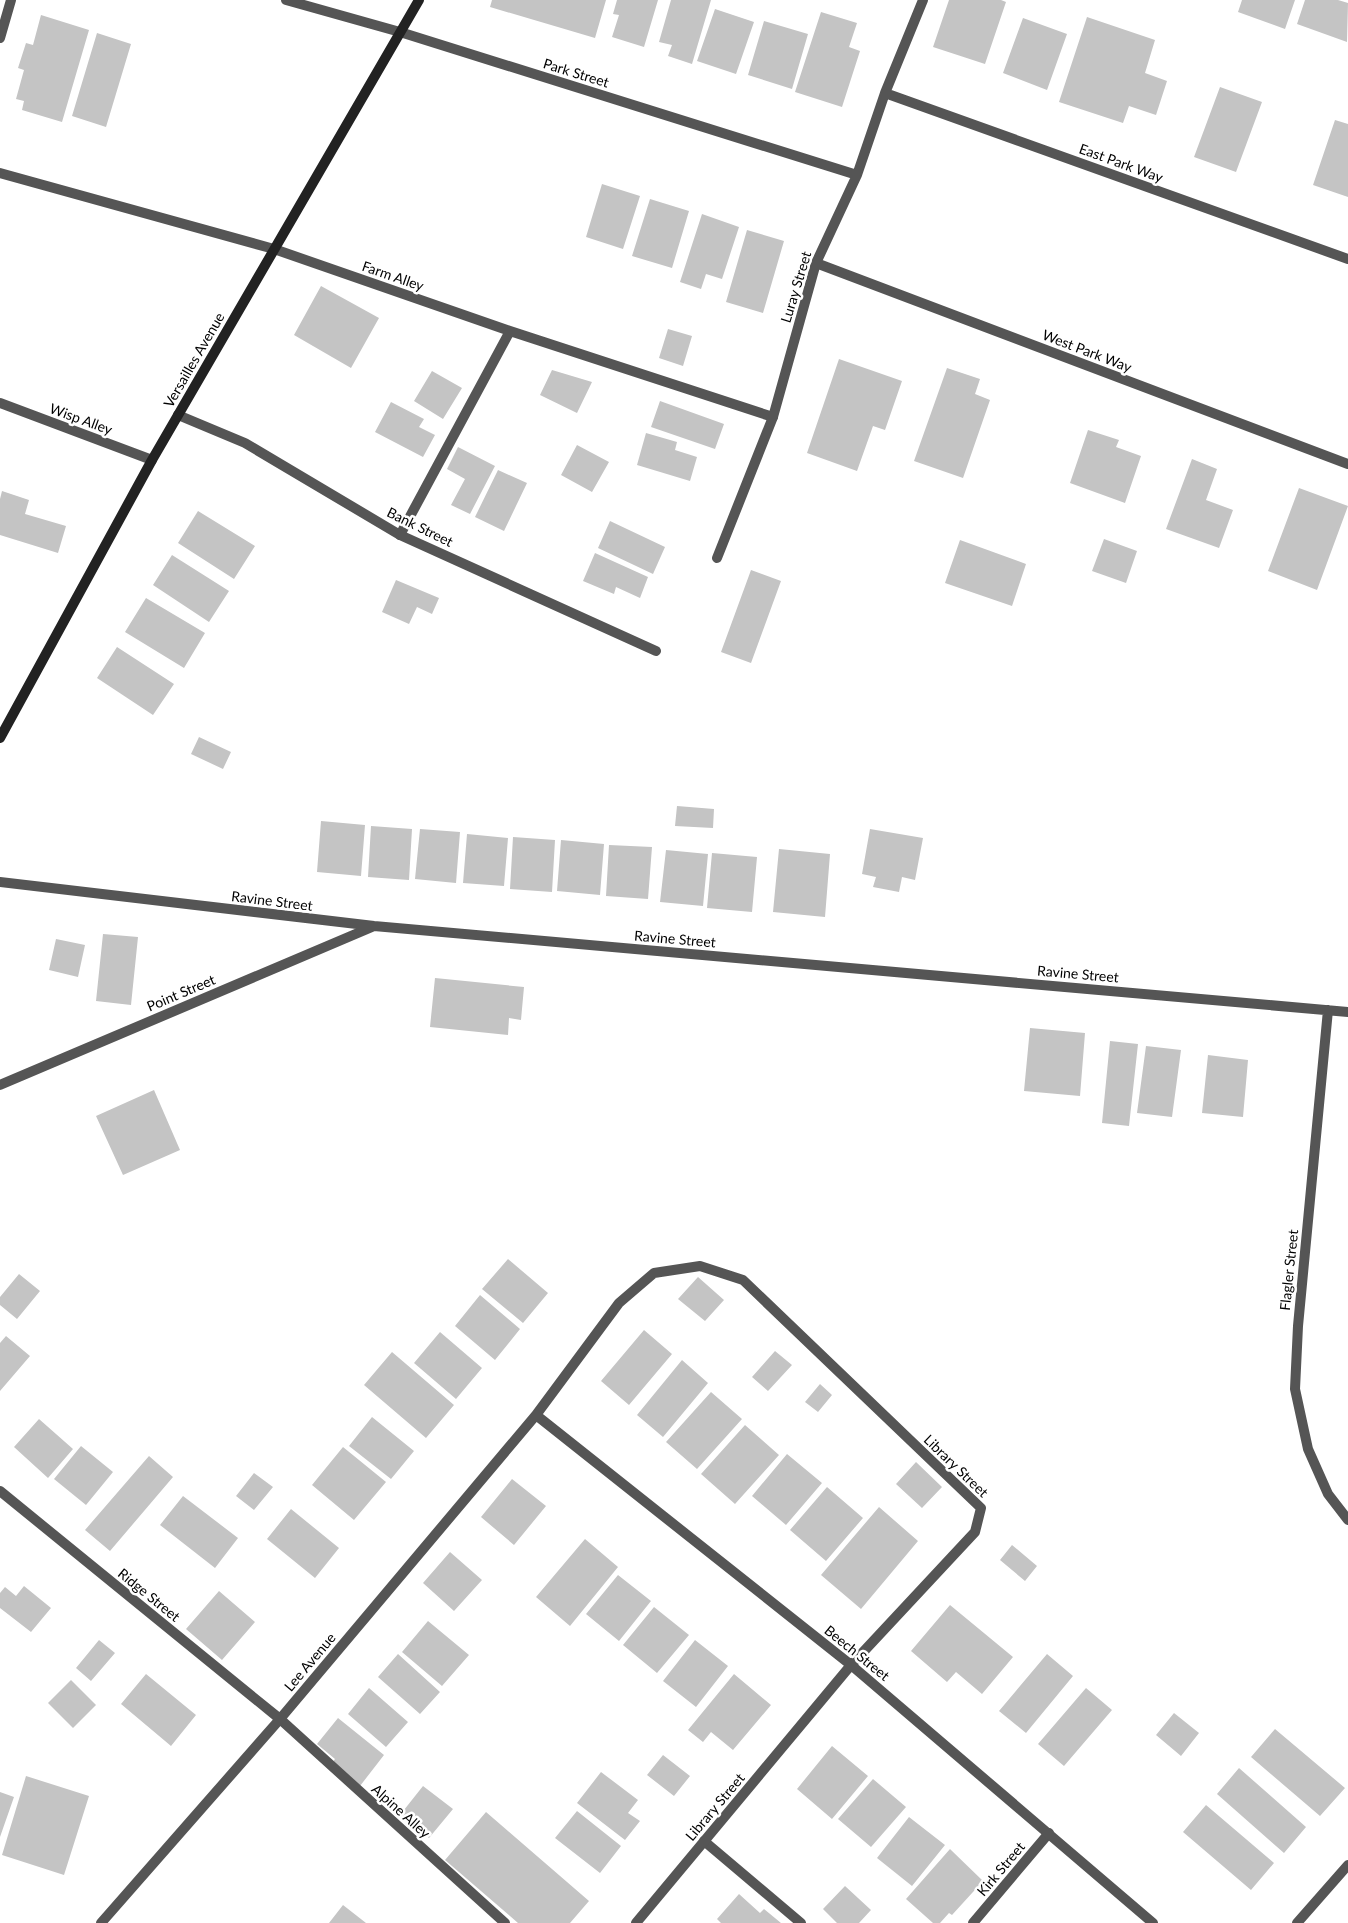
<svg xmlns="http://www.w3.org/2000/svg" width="1348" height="1923" viewBox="0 0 1348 1923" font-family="Lato,sans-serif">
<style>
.building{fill:#c4c4c4}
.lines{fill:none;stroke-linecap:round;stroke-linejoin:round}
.lane{stroke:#555;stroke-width:10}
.street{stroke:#555;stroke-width:10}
.secondary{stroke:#222;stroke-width:10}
.labels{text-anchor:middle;stroke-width:5;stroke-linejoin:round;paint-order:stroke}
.street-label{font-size:14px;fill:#000;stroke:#fff}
</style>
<rect width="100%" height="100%" fill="#fff"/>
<path class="building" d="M492,0h114l-11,38 -105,-31z
M617,0h41l-14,47 -32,-10 7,-22 -6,-1z
M671,0h40l-19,64 -24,-8 4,-11 -13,-3z
M949,0h52l5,2 -21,62 -52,-17z
M1242,0h53l-10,29 -47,-17z
M1305,0h33l10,3 -1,39 -50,-18z
M715,9l39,13 -18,52 -39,-13z
M821,12l36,11 -8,24 11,4 -18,56 -47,-15z
M41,15l48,15 -27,92 -40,-12 2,-9 -8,-2 8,-29 -6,-2 8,-25 7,2z
M1087,17l68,23 -10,33 22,8 -11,34 -27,-9 -6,17 -64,-21z
M1023,18l44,16 -20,56 -44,-17z
M764,21l44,13 -16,55 -44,-14z
M97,33l34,11 -25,83 -34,-11z
M1220,87l42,15 -26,70 -42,-15z
M1335,120l13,4v73l-35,-12z
M602,184l38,12 -17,53 -37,-12z
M650,199l39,12 -17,57 -40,-12z
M702,214l37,13 -17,52 -16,-5 -5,15 -21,-7z
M747,230l37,11 -21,72 -37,-11z
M321,286l58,32 -28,50 -57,-33z
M668,329l24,7 -9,30 -24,-8z
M839,359l63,22 -17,49 -12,-4 -16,45 -50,-18z
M947,368l33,11 -5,15 15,6 -27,78 -49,-17z
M552,370l40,12 -15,31 -37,-18z
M432,371l30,17 -19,31 -29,-18z
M660,401l64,23 -9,25 -64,-22z
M391,402l33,17 -5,8 16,8 -12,22 -48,-25z
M1088,430l31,10 -3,7 25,9 -16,47 -55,-20z
M646,433l31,9 -2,8 22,7 -7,24 -53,-16z
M577,445l32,17 -17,30 -31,-17z
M458,447l37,19 -25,48 -19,-9 14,-26 -18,-10z
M1192,459l25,10 -11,31 27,10 -14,38 -53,-19z
M498,470l29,13 -23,48 -29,-14z
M1299,488l49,18 -31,84 -49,-19z
M2,491l27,9 -4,14 41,12 -8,27 -58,-18v-36z
M198,511l57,35 -21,33 -56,-36z
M610,521l55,26 -12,27 -55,-26z
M1104,539l33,12 -11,32 -34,-12z
M960,540l66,24 -14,42 -67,-23z
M595,553l53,24 -8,21 -24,-11 -2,7 -31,-13z
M172,555l57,36 -20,31 -56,-37z
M751,570l30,11 -30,82 -30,-11z
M396,580l43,18 -7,16 -15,-7 -8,17 -27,-12z
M146,598l59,35 -21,35 -59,-36z
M117,647l57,37 -21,31 -56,-37z
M199,737l32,15 -8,17 -32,-15z
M677,806l37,3 -1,19 -38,-2z
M321,821l44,4 -4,51 -44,-4z
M371,826l41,3 -3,51 -41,-3z
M420,829l40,3 -4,51 -41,-4z
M870,829l53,9 -8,42 -13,-3 -3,15 -26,-5 3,-10 -14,-3z
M467,834l41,4 -4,48 -41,-3z
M513,837l42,3 -3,52 -42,-3z
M561,840l43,4 -4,51 -43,-4z
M609,845l43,2 -4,52 -42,-3z
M779,849l51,5 -5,63 -52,-5z
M666,850l42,4 -5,52 -43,-4z
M712,853l45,4 -5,55 -45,-4z
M103,934l35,3 -7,68 -35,-4z
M56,939l29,6 -7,32 -29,-7z
M435,978l89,9 -3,33 -12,-2 -1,17 -78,-8z
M1030,1028l55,5 -5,63 -56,-5z
M1110,1041l28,3 -9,82 -27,-3z
M1146,1046l35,4 -9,67 -35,-4z
M1208,1055l40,5 -5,57 -41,-4z
M154,1090l26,60 -57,25 -27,-59z
M508,1259l40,34 -25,30 -41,-34z
M19,1274l21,17 -23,28 -17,-14v-8z
M698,1277l26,23 -19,21 -27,-22z
M480,1295l40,34 -25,31 -40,-34z
M644,1330l28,24 -43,51 -28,-24z
M440,1332l42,36 -26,31 -42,-36z
M6,1336l24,20 -30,35v-48z
M775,1351l17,14 -24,26 -16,-14z
M392,1352l62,53 -28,33 -62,-53z
M682,1360l26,23 -45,54 -26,-22z
M820,1384l12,11 -14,17 -13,-10z
M711,1392l31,27 -45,50 -31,-27z
M372,1417l42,34 -23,28 -42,-33z
M39,1419l34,30 -25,29 -34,-31z
M745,1425l34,30 -44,49 -34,-30z
M81,1446l32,26 -27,33 -32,-26z
M343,1447l43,35 -32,38 -42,-35z
M787,1454l35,29 -36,42 -34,-29z
M149,1456l24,21 -63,74 -25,-21z
M916,1462l26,25 -20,21 -26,-24z
M254,1473l19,14 -19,23 -18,-14z
M512,1479l34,27 -32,39 -33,-28z
M827,1487l36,31 -37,43 -36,-31z
M183,1496l55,42 -23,30 -55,-43z
M879,1507l39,34 -57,68 -40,-34z
M291,1509l48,39 -24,30 -48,-39z
M585,1539l33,28 -48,59 -34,-29z
M1012,1545l25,21 -12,15 -25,-21z
M450,1552l32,28 -28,31 -31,-28z
M618,1575l33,26 -32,40 -33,-27z
M24,1586l27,22 -20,24 -31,-24v-15l5,-6 11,9z
M219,1591l36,31 -33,38 -36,-31z
M950,1605l63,52 -31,37 -26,-22 -9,10 -36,-31z
M654,1607l35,28 -32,38 -34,-28z
M428,1621l41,34 -27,31 -40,-34z
M99,1640l16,13 -24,28 -15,-13z
M695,1640l33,26 -32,41 -33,-26z
M398,1654l42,38 -20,22 -42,-37z
M1047,1654l26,22 -47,57 -27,-22z
M146,1674l50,41 -25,31 -50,-42z
M734,1674l37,31 -38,45 -22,-18 -8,10 -15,-12z
M71,1680l25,25 -23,23 -25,-25z
M369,1688l39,34 -22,25 -38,-33z
M1086,1688l26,22 -48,56 -26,-22z
M1174,1713l25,20 -18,23 -25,-21z
M338,1718l46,37 -24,31 -28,-23 3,-4 -18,-15z
M1275,1729l70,59 -25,28 -69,-59z
M832,1746l36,30 -36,43 -35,-30z
M663,1755l27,21 -16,20 -27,-21z
M1239,1768l67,59 -22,26 -67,-59z
M601,1772l37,28 -10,13 12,8 -15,19 -48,-37z
M26,1776l63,20 -25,79 -62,-20z
M873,1779l33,28 -35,40 -33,-28z
M423,1786l30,23 -24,29 -29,-23z
M0,1792l14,5 -14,40z
M1206,1805l68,58 -23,27 -68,-58z
M577,1811l44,35 -21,27 -45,-35z
M486,1812l103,89 -19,22h-52l-73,-63z
M909,1817l36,28 -33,41 -35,-28z
M950,1849l33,32 -31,34 -3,-2 -9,10h-7l-27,-24z
M845,1886l26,24 -12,13h-22l-14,-14z
M739,1894l21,19 4,-4 17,14h-60l-4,-4z
M343,1905l23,18h-37z"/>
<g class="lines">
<path class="lane" d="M0,173l274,76 236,82 263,86
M400,535l110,-204
M280,1719l225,204
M704,1841l97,82
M973,1923l76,-90"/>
<path class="street" d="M286,0l114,32 457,143
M0,38l11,-38
M885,93l463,166
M816,263l532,201
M0,403l152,57
M178,415l67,28 155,92 256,116
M717,558l56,-141 43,-154 41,-88 28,-82 38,-93
M0,882l374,44 974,86
M1328,1010l-30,316 -3,63 13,60 20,45 20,26
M0,1085l372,-158
M536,1415l315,250 302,258
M0,1491l280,228
M101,1923l179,-204 256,-304 83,-112 35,-30 46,-7 43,14 238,228 -6,24 -124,133 -215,258
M1297,1923l51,-58"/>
<path class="secondary" d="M0,738l152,-278 267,-460"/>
</g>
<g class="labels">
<g class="street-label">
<text transform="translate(576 73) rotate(17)" y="5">Park Street</text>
<text transform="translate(1121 163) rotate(20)" y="5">East Park Way</text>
<text transform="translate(393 276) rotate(19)" y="5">Farm Alley</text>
<text transform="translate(796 287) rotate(-73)" y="5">Luray Street</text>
<text transform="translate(1087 351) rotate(21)" y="5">West Park Way</text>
<text transform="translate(194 360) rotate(-60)" y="5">Versailles Avenue</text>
<text transform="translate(81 419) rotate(20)" y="5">Wisp Alley</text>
<text transform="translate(420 527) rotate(26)" y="5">Bank Street</text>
<text transform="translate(272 901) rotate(7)" y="5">Ravine Street</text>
<text transform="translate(675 939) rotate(5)" y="5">Ravine Street</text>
<text transform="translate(1078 974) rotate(5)" y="5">Ravine Street</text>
<text transform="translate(181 993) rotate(-23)" y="5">Point Street</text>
<text transform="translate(1289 1270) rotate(-84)" y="5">Flagler Street</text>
<text transform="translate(956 1466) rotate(44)" y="5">Library Street</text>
<text transform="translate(149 1595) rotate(39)" y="5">Ridge Street</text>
<text transform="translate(857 1653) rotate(39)" y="5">Beech Street</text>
<text transform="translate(310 1662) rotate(-50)" y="5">Lee Avenue</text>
<text transform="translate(715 1807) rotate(-50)" y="5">Library Street</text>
<text transform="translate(401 1811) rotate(42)" y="5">Alpine Alley</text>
<text transform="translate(1001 1869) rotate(-50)" y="5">Kirk Street</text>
</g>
</g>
</svg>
